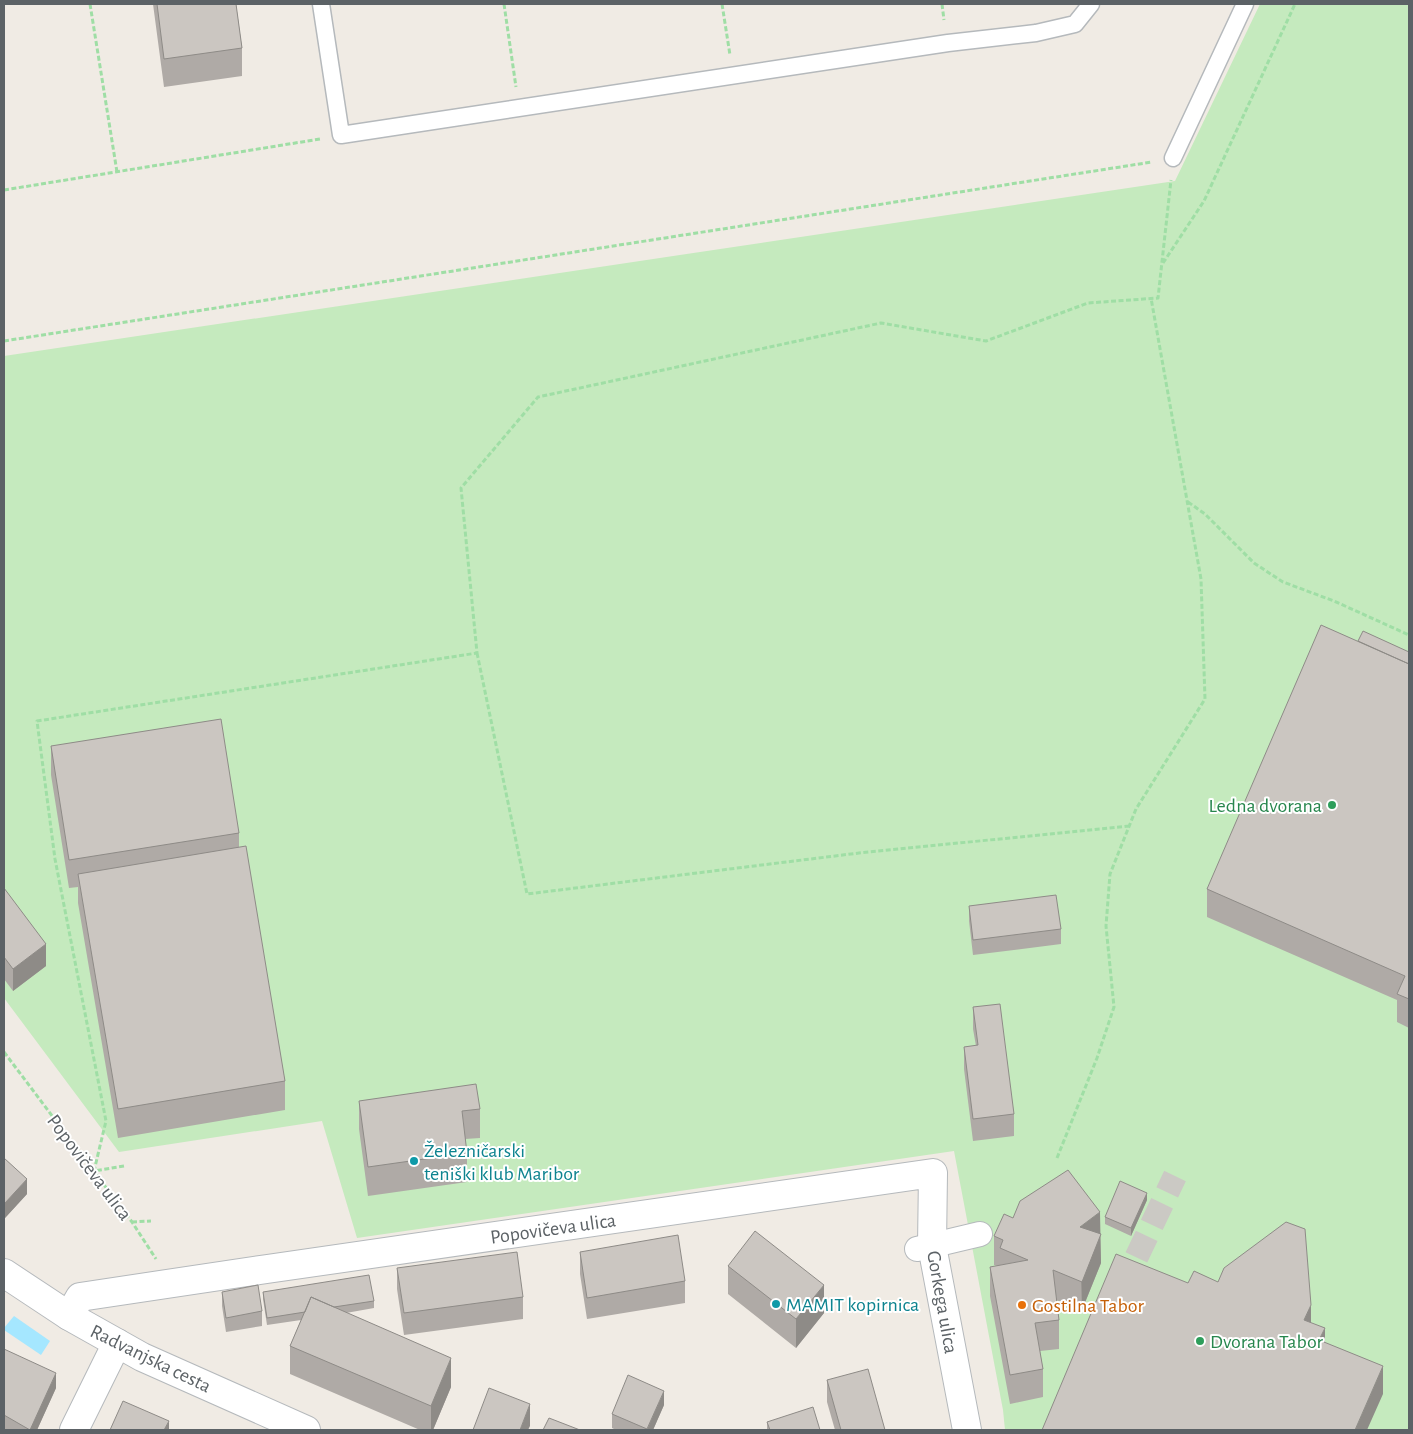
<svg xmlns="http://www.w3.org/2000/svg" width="1413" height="1434" viewBox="0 0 1413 1434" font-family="'Alegreya Sans',sans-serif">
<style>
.green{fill:#c5eabe}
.water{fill:#a5e7ff}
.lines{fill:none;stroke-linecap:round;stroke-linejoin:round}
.pedestrian-tunnel{stroke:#cbc9c4;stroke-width:24;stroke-dasharray:24 12;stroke-linecap:butt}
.service-casing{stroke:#b5b9bc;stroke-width:19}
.pedestrian-casing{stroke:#b5b9bc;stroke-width:26}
.minor-casing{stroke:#b5b9bc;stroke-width:30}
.tertiary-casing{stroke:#b5b9bc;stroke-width:30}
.path{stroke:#9fdea5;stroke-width:3;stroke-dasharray:5 2.5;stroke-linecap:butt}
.service{stroke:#fff;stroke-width:16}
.pedestrian{stroke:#fff;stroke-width:24}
.minor{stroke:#fff;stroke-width:28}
.tertiary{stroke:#fff;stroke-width:28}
.wall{fill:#afaaa6}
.shaded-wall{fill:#8e8b87}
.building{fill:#cbc6c1;stroke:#8e8b87}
.leisure-dot{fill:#2e9e5b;stroke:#fff;stroke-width:2}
.culture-dot{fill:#0f9aa8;stroke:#fff;stroke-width:2}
.food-dot{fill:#e8710a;stroke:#fff;stroke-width:2}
.labels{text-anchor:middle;stroke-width:4;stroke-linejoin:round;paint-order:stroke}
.leisure-label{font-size:20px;fill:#27864d;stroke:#fff;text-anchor:end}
.culture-label{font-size:20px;fill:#0d838f;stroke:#fff;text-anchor:start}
.street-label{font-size:20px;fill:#5c6266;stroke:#fff}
.food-label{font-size:20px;fill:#c56008;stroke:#fff;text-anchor:start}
</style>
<rect width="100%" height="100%" fill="#f0ebe4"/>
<path class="green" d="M1260,4h149v1426h-404l-2,-20 -49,-259 -597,87 -35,-117 -203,31 -115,-154v-642l1171,-175z"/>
<path class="water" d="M14,1316l36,25 -9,14 -37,-25v-2z"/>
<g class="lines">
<path class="pedestrian-tunnel" d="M1121,1290l54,-114"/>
<defs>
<path id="service" d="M321,4l20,131 607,-92 88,-10 39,-9 16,-20
M1173,158l72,-154"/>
<path id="pedestrian" d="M917,1249l63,-15"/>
<path id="minor" d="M69,1316l11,-19 187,-28 666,-96 -1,73 35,184
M74,1430l43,-87"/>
<path id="tertiary" d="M4,1273l65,43 73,41 164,73"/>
</defs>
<use href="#service" class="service-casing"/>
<use href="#pedestrian" class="pedestrian-casing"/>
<use href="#minor" class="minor-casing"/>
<use href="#tertiary" class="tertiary-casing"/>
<path class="path" d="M90,4l27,168
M504,4l12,83
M722,4l8,51
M942,4l2,16
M4,190l316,-51
M1163,263l41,-62 91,-197
M4,341l1148,-179
M1188,502l17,12 49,49 29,19 51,19 75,34
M477,653l50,241 332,-41 270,-27
M4,1052l128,170 24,37
M1057,1158l40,-100 17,-51 -8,-81 4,-52 26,-65 69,-110 -4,-120 -50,-281
M124,1166l-30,5 12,-50 -51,-262 -18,-138 440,-68 -16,-165 77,-91 343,-74 105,18 102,-38 70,-5 13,-118
M132,1222l19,-1"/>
<use href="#service" class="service"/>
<use href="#pedestrian" class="pedestrian"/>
<use href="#minor" class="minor"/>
<use href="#tertiary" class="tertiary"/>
</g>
<path class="wall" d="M153,4h83l6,44v28l-78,11z
M1409,652v376l-12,-6v-22l-190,-83v-28z
M51,746l188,87v14l46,234v29l-167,28 -40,-235v-16l-9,1 -18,-113z
M4,888l42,78 -33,25 -9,-12z
M969,906l92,23v15l-88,11 -4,-34z
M973,1007l41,107v22l-41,5 -9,-72v-22l12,-1 -3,-17z
M359,1101l121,8v29l-15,1 2,14v29l-99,14 -9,-67z
M4,1158l23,36 -22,24 -1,-2z
M1147,1200l-16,36 -26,-12v-7z
M1013,1218l87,16 1,29 -19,47 -26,-10 3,20v29l-19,2 3,18v28l-33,7 -20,-108v-29l7,-1 -3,-1v-29z
M580,1252l105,29v22l-98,16 -7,-45z
M728,1266l96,47 -28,35 -68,-54z
M397,1268l126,29v22l-119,16 -7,-46z
M222,1292l40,19v15l-36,6 -4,-26z
M263,1292l111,9v7l-28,5 105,74 -18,43h-13l-130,-56v-28l11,-26 -34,5 -4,-26z
M4,1349l52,39 -19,42h-33z
M827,1380l58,50h-50l-8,-28z
M664,1405l-11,25h-37l-4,-2v-14z
M767,1422l53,8h-53z"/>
<path class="shaded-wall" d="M46,944v22l-33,25v-22z
M27,1179v15l-22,24v-15z
M1147,1193v7l-16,36v-8z
M1100,1212l1,51 -19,47 -2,-83z
M824,1285v28l-28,35v-29z
M1311,1305v28l-7,-13z
M1325,1328v28l-6,-16z
M451,1358v29l-18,43h-2v-24z
M1383,1366v28l-16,36h-12z
M56,1373v15l-19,42h-7z
M664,1391v14l-11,25h-6z
M530,1404v22l-2,4h-8z
M169,1421v9h-5z"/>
<path class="building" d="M157,4h79l6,44 -78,11z
M1321,625l88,39v335l-12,-5 8,-18 -198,-87z
M1363,631l46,21v12l-51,-23z
M221,719l18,114 -170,27 -18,-114z
M246,846l39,235 -167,28 -40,-235z
M4,888l42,56 -33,25 -9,-12z
M1056,895l5,34 -88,11 -4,-34z
M1000,1004l14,110 -41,5 -9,-72 14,-2 -5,-38z
M476,1084l4,25 -18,2 5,42 -99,14 -9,-66z
M4,1158l23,21 -22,24 -1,-1z
M1068,1170l32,42 -20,15 21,7 -19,48 -29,-12 6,50 -24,3 8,46 -33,6 -20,-108 38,-7 -28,-12 3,-8 -9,-4 10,-22 9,4 7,-17z
M1120,1181l27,12 -16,35 -26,-11z
M1286,1222l19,7 6,76 -7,15 21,8 -6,12 64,26 -28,64h-313l74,-176 72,29 6,-12 24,11 6,-14z
M755,1231l69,54 -28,34 -68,-53z
M678,1235l7,46 -98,17 -7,-46z
M517,1252l6,45 -119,16 -7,-45z
M369,1275l5,26 -40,6 -23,-10 -6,15 -38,6 -4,-26z
M258,1285l4,26 -36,7 -4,-26z
M311,1297l140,61 -20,48 -141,-60z
M4,1349l52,24 -26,57 -26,-15z
M868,1369l17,61h-44l-14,-50z
M628,1375l36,16 -17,38 -35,-15z
M489,1388l41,16 -10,26h-47z
M123,1401l46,20 -5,9h-54z
M813,1407l7,23h-50l-3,-8z
M549,1418l31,12h-37z"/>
<g class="leisure-dot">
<circle cx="1332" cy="805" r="5"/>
<circle cx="1200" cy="1341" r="5"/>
</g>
<g class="culture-dot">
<circle cx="414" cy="1161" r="5"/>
<circle cx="776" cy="1304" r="5"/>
</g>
<circle class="food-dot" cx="1022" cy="1305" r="5"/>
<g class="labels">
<g class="leisure-label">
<text x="1322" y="812">Ledna dvorana</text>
<text x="1210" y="1348" text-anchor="start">Dvorana Tabor</text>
</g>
<g class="culture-label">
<text x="424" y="1157">Železničarski<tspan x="424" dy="23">teniški klub Maribor</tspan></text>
<text x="786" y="1311">MAMIT kopirnica</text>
</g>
<g class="street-label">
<text transform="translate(90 1167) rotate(53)" y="7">Popovičeva ulica</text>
<text transform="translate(553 1228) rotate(-8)" y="7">Popovičeva ulica</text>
<text transform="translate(943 1302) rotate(80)" y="7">Gorkega ulica</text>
<text transform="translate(151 1358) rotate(26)" y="7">Radvanjska cesta</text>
</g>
<g class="food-label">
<text x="1032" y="1312">Gostilna Tabor</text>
</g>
</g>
<rect width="1413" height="1434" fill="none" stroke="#5c6266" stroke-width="10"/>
</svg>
